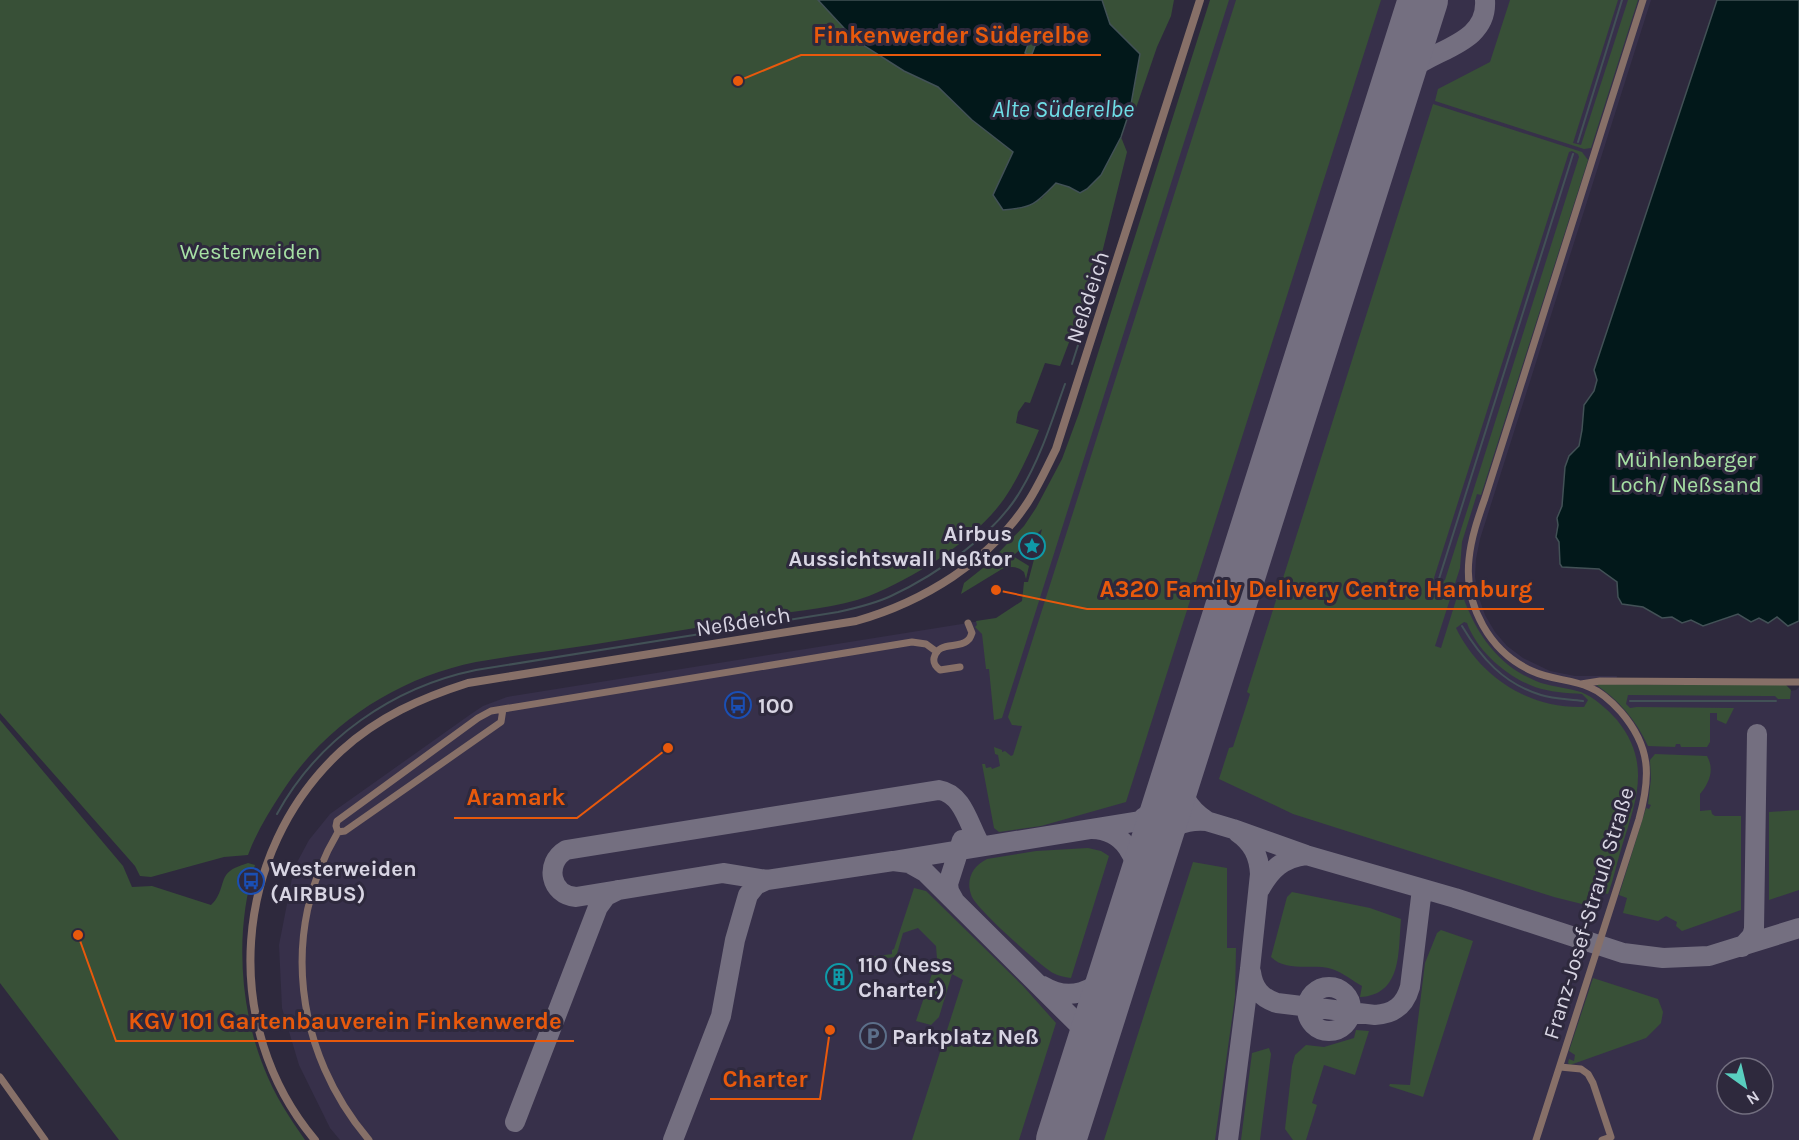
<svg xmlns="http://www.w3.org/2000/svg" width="1799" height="1140" viewBox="0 0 1799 1140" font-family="Karla,sans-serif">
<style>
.built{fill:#37304a;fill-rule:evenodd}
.green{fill:#385037;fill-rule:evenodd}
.water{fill:#02181a;stroke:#425156;stroke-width:1.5;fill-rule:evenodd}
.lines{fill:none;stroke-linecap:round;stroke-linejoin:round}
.stream{stroke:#425156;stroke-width:2}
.taxiway{stroke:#746f80;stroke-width:20}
.runway{stroke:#746f80;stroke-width:50}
.minor{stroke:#877068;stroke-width:7}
.tertiary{stroke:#877068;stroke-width:8}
.labels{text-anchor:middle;stroke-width:6;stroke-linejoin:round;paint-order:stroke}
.park-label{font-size:22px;fill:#a6e0a4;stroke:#2e293d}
.street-label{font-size:22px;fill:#d8d5e3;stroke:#2e293d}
.poi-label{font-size:22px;font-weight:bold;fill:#d8d5e3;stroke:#2e293d;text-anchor:start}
.water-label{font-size:24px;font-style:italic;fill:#6edde6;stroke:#2e293d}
.leader{fill:none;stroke:#e8590c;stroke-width:2}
.callout-dot{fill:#e8590c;stroke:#2e293d;stroke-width:2}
.callout-label{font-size:24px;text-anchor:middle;font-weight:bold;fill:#e8590c;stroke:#2e293d;stroke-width:6;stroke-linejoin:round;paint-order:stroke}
</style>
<rect width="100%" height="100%" fill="#2e293d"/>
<path class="built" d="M1226,0h425l-171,539 -4,20 -1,18 3,18 7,20 10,17 12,14 16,12 27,13 25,5h42l-1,9 173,6 7,-1 3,-3v453h-1459l-10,-12 -31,-63 -17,-57 -3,-63 15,-77 15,-28 21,-26 141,-100 12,-8 24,-9 524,-84zM1727,1068h36v36h-36z"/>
<path class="green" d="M0,0h818l37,40 49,31 34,16 34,33 41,32 -20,43 48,4 15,-16 13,4 32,-12 20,-38 6,15 -27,109 -40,105 -15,-3 -15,40 -5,-1 -7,10 -2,11 23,7c-10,24 -20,47 -35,69 -29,41 -88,78 -135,97 -31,12 -70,14 -103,20 -59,10 -117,20 -176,29 -38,6 -76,10 -114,17 -79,16 -150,62 -194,130 -13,20 -26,41 -34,63l-24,2 -73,20 -11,-1 -5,-10 -135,-153z
M1102,0h72l-3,16 -14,31 -22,64 -5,-1 10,-56 -30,-30z
M1210,0h19l-227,718 -8,2 -5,-51h-3l-4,-35 -7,-7 2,-2 -1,-4 20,-3 26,-17 2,-19h4l14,-53 -29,27 16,10 -3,13 -2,-7c-7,-6 -13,-6 -22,-3l-41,25 3,-11 24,-19 36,-38 12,-18 26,-49 17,-46z
M1236,0h145l-255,802 -85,24 -42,6 -5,-4 -12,-64h3l1,4 5,-1 1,2 8,-3 -2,-11 -3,-1 -1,-7 8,3v2l3,-1 6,5 2,-1 9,-29 -10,-1 -4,-8z
M1510,0h108l-45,143 8,2 47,-145h10l-47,148 -7,1 -149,-48 3,-12 52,-27z
M1033,31c7,3 9,2 11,10l-12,13 -7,-1 4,-11 -1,-10z
M1433,104l149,48 6,8 -107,335 -4,-1 -15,48 -2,26 -25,78 6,2 16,-51 5,-3c14,40 37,74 79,89 13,4 27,5 40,9 14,6 26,17 36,28 34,42 20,79 5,126 -5,16 -8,32 -14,48l-9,-2 -5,15 -40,-10 -261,-83 -74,-35 10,-31 4,-1 17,-53 -3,-2zM1572,151l6,3 1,3 -134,423 -8,6 -3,-3v-5l135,-426zM1464,622l3,1c10,28 40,54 68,64 15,5 31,6 47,7l6,6 -4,7c-55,2 -104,-30 -128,-79z
M1595,684l191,1 5,5 -1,9h-12l-3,-3h-10l-137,-1 -2,9 4,4 7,-1 97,1 -8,16 -9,-4v-7h-7v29l-3,5h-26l-1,-3h-4l-1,3 -27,-1c-12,-26 -29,-46 -53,-62z
M0,720l123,146 9,21 20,-1 59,19c13,-12 9,-27 19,-34 5,-4 13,-6 18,-8l7,2c-20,64 -16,141 9,203 10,26 25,49 41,72h-186l-119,-157z
M1655,754l52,2c8,14 2,27 -7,38v17l11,-1 1,4 3,2h26v94l-59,21 -6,-5 1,-4 -11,-6 -8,5 -35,-8 4,-15 -8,-3 27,-87 3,1 2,-4 -3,-1 3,-25 -1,-19z
M1799,810v80l-30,10v-88z
M1088,848l13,3 8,5 -38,122c-7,-1 -12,-2 -18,-5 -14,-8 -75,-63 -81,-76 -7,-16 0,-31 15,-38l49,-8z
M1193,862l34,6v80h9l-1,49 -20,143h-111z
M914,888l12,3 97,95 33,37 -37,117h-107l51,-160 -11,-6 -13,43 -8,8 -15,-4 21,-62 -1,-13 -18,-18 -15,5 -7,24 -25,3 -1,-3 22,-3v-4l2,-1z
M1292,892l78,16 31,11c-3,31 2,76 -41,78l2,-11c-9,-5 -20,-14 -30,-17 -19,-6 -45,4 -61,-12l16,-60z
M1441,930l32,11 -50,156 -34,-11 1,-2 20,1 15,-122 12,-30z
M1593,978l65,21 5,13 -2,11 -15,15 -76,27 -2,-2 1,-4 5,2 1,-6 -6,-4z
M1356,1030l13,1 -14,44 -31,-10 -12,38 5,2 -11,35h-13l-8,-11 7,-63 3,-11 11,-10 18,2 30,-9z
M1269,1048l2,6 -11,86h-19l11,-87z"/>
<path class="water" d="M818,0h284l8,24 30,30 -10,56 -9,27 -20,38 -14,14 -7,4 -11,-6 -13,-4c-20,21 -24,25 -53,27l-10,-15 20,-43 -41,-32 -34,-33 -34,-16 -49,-31zM1033,31l6,1 5,9 -9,5 -3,8h-5l-2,-1 4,-11 -1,-10z
M1717,0h82v621l-11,5 -11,-9 -9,6 -9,-5 -8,4 -13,-8 -35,12 -12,-6 -9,3 -10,-6 -10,1 -19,-11 -21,-3 -4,-7 -1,-15 -18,-13 -37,-2 -2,-3 -1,-22 -3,-5 2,-12 -1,-7 5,-12 3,-39 4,-11 10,-10 3,-16 2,-25 10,-14 3,-11 -3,-10z"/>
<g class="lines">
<path class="stream" d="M1578,142l44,-142
M1072,364l25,-78
M1438,582l135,-428
M1462,626c19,32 42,58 79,69 13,4 29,4 42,6
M1630,701h146
M277,814c41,-75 116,-127 199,-144l362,-58c18,-4 36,-8 53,-16 45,-21 105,-62 130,-106 20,-33 31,-70 44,-106"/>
<path class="taxiway" d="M1406,56l4,-25 -3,-31
M1395,90c5,-8 10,-16 18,-22 26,-20 75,-26 72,-68
M1143,818l19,-13 10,-12
M1092,829c34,1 44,29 50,57
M1154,847c13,-20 30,-28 53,-26 -18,-11 -31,-31 -27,-53
M893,861l-126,19 -44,-7 -147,24c-26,-2 -32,-34 -10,-47l373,-60c25,4 30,37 42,56
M1260,889c11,-20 23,-31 46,-34
M954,900l-5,-9 -1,-7 14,-44
M1742,947l10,-11 2,-7 3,-195
M1251,972c2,16 10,26 26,31l98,12c19,-1 30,-10 35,-28l12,-98
M1043,986c28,17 50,4 72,-15
M1307 1009a22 22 0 1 1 44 0a22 22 0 1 1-44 0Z
M1088,1055l-1,-14 -6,-14 -156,-155 -16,-9 -16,-2 290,-47 50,15 73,26 149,43 168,55 40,5 46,-2 90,-28
M515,1122l83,-215 8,-11 12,-6
M673,1140l48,-124 14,-76 13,-45 8,-10 11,-5
M1228,1140l22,-171 10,-95c-1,-18 -7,-31 -23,-42"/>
<path class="runway" d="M1061,1140l362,-1140"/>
<path class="minor" d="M960,667l-20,3c-4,-3 -7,-6 -6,-12 4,-17 23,-9 33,-17 4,-3 3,-4 5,-8l-4,-10
M1581,684l19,-3 199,1
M503,709l-2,13 -156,109 -7,1 -2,-6 1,-5 141,-103 13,-7 421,-69 14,2 11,8
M338,832c-59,99 -43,221 31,308
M1560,1067l21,2 7,5 5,9 18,54 -9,3
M0,1077l45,63
M1536,1140l103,-321c12,-43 12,-72 -18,-107 -9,-10 -19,-20 -32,-25 -18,-8 -38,-7 -57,-16 -42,-19 -68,-65 -63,-112 2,-21 9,-41 16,-61l158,-498"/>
<path class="tertiary" d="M315,1140c-96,-114 -83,-288 26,-389 37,-34 80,-53 127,-68l388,-62c67,-19 133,-59 172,-119 11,-17 19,-35 28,-53l144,-449"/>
</g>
<defs>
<symbol id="sight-ring" viewBox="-11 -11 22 22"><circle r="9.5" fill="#2e293d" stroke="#0f9aa8" stroke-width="1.5"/><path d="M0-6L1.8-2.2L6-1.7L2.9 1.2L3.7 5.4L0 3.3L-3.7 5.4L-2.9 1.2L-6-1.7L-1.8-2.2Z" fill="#0f9aa8"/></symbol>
<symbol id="bus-ring" viewBox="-11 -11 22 22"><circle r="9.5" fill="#2e293d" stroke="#1a4fb4" stroke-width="1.5"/><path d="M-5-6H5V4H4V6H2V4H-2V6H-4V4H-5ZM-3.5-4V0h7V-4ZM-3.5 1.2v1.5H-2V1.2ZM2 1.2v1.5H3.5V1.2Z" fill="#1a4fb4"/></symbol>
<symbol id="building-ring" viewBox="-11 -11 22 22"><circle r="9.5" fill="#2e293d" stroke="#0f9aa8" stroke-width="1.5"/><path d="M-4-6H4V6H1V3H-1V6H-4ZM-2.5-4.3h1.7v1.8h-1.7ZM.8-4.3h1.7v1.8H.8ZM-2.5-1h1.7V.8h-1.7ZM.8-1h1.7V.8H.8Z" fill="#0f9aa8"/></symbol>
<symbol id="parking-ring" viewBox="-11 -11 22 22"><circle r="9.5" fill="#2e293d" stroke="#5c6f8a" stroke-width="1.5"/><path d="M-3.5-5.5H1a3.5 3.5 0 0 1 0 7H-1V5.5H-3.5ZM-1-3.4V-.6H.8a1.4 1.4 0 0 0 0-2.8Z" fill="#5c6f8a"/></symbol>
</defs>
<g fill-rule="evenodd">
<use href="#sight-ring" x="1017" y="531" width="30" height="30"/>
<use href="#bus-ring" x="723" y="690" width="30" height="30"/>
<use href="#bus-ring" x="236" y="866" width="30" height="30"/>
<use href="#building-ring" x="824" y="962" width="30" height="30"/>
<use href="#parking-ring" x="858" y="1021" width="30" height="30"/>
</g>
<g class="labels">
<g class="park-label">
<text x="250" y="259">Westerweiden</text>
<text x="1686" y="467">Mühlenberger<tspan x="1686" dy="25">Loch/ Neßsand</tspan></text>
</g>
<g class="street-label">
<text transform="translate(1087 297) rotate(-72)" y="8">Neßdeich</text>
<text transform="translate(743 621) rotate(-9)" y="8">Neßdeich</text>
<text transform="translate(1588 913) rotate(-73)" y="8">Franz-Josef-Strauß Straße</text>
</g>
<g class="poi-label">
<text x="1012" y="541" text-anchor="end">Airbus<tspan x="1012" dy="25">Aussichtswall Neßtor</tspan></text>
<text x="758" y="713">100</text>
<text x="270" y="876">Westerweiden<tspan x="270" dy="25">(AIRBUS)</tspan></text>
<text x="858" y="972">110 (Ness<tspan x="858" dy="25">Charter)</tspan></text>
<text x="892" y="1044">Parkplatz Neß</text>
</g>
<g class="water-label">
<text x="1063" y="117">Alte Süderelbe</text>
</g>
</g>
<path class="leader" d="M738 81L801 55H1101M996 590L1087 609H1544M668 748L577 818H454M78 935L116 1041H574M830 1030L820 1099H710"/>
<g class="callout-dot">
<circle cx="738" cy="81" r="6"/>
<circle cx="996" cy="590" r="6"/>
<circle cx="668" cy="748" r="6"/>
<circle cx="78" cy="935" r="6"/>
<circle cx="830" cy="1030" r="6"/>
</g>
<g class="callout-label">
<text x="951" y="43">Finkenwerder Süderelbe</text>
<text x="1316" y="597">A320 Family Delivery Centre Hamburg</text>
<text x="516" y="805">Aramark</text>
<text x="345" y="1029">KGV 101 Gartenbauverein Finkenwerde</text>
<text x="765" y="1087">Charter</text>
</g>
<g transform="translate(1745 1086) rotate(146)"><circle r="28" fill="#2e293d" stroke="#726e7f" stroke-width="1.5"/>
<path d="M0-4.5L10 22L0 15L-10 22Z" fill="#59cebf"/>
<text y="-9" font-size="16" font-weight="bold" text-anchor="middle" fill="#d8d5e3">N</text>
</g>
</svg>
